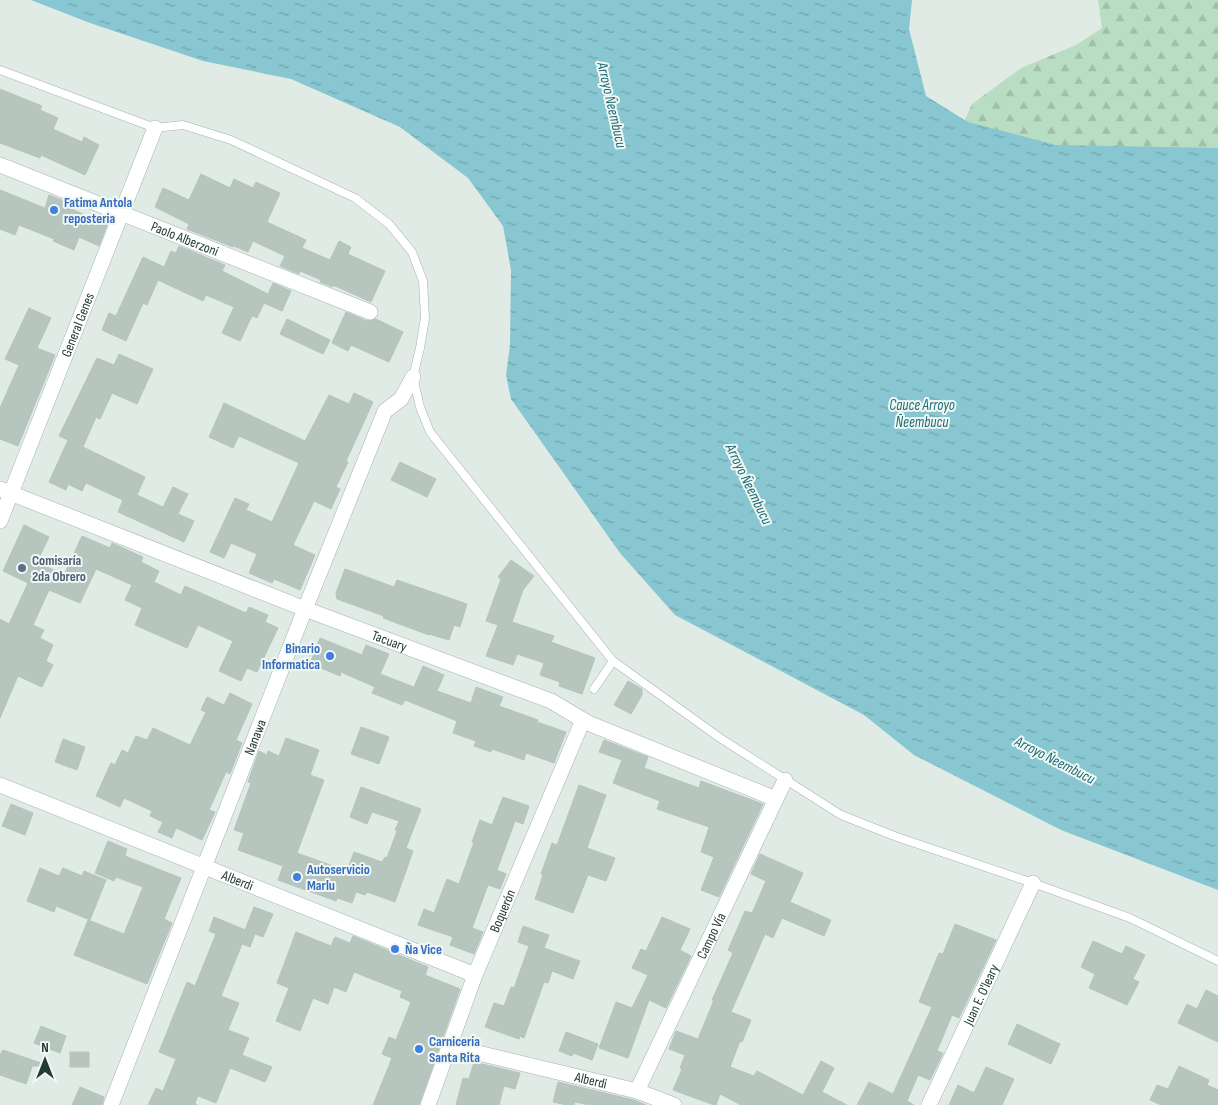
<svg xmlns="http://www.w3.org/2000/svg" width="1218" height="1105" viewBox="0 0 1218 1105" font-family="'Sofia Sans Condensed',sans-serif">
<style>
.forest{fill:url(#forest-firs)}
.water{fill:url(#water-ripples)}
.building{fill:#b6c6bf;stroke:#b3c5bd}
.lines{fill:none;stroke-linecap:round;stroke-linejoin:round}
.lane-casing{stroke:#a3b3ad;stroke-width:9}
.street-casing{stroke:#a3b3ad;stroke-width:16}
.lane{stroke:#fff;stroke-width:8}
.street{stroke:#fff;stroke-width:15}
.shop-dot{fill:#3f7fe0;stroke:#f1f8f4;stroke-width:2}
.service-dot{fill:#5c6f8a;stroke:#f1f8f4;stroke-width:2}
.labels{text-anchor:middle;stroke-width:4;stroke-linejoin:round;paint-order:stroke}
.shop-label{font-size:14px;font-weight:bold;fill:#366cbe;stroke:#f1f8f4;text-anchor:start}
.street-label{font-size:14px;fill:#213c34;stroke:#f1f8f4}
.service-label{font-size:14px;font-weight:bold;fill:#4e5e75;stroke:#f1f8f4;text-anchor:start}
.water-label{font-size:15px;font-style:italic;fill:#1b6a77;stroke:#f1f8f4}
</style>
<defs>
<pattern id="forest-firs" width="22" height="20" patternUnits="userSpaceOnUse" patternTransform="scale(1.25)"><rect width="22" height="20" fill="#b9ddc2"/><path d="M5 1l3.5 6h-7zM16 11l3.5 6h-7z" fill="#9fbfa7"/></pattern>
<pattern id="water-ripples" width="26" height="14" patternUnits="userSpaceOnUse" patternTransform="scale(1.25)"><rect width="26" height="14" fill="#88c7d1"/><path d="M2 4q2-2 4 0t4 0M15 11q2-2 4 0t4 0" fill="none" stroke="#6fa3aa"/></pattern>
</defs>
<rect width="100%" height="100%" fill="#e0ebe6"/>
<path class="forest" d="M1098,0h120v208l-258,-77 12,-27 49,-36 55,-23 26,-17z"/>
<path class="water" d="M31,0h881l-3,29 17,67 42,26 88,23 162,3v742l-157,-60 -147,-75 -50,-40 -189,-100 -55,-62 -109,-154 -5,-24 4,-30 1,-75 -8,-44 -35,-48 -68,-51 -109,-48 -88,-18 -113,-38z"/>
<path class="building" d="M0,89l42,17 -2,4 18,8 -5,11 29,13 2,-5 15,8 -14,30 -44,-20 -1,3 -40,-15z
M201,174l29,14 4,-9 19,9 3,-6 24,11 -13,29 39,18 -4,8 28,12 9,-19 12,6 -3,7 37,17 -14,31 -38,-17v2l-13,-5 1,-2 -21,-9 -1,3 -19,-8 5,-10 -32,-15 -5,11 -14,-6 -1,1 -46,-18 2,-5 -34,-17 8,-19 26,12z
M0,190l45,18 4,-13 18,7 -2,4 42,19 -8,21 -20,-9 -5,13 -21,-9 1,-2 -35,-14 -4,10 -15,-6z
M179,246l46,19 -3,6 46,23 -11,24 -5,-2 -12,25 -18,-8 12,-26 -28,-12 -3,6 -45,-21 -11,25 -4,-2 -17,38 -24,-11 7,-17 7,3 27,-59 21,10 7,-16 5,2z
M273,283l18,8 -9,20 -18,-8z
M29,308l22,10 -14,30 18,7 -37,91 -18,-7v-31l19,-43 -14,-6z
M346,312l21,9 9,-2 27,13 -14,30 -38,-17 -3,6 -16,-8z
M287,319l43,21 -7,14 -43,-20z
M119,354l34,15 -16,35 -25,-11 -12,26 -4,-2 -13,30 62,30 -8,18 26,12 10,-20 15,7 -10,20 16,7 -10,21 -66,-30 5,-12 -37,-17 -4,8 -14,-7 -2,6 -17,-8 19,-42 -9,-4 38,-78 17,7z
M354,393l19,9 -27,59 2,1 -12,25 4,2 -9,20 -17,-8 -21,44 22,10 -15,35 -26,-11 -2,4 -23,-10 8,-19 -26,-11 -7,15 -14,-6 25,-54 14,6 -3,6 26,12 27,-59 -60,-27 -6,12 -24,-11 15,-34 81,38 24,-46 20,9z
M400,462l36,17 -9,18 -36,-17z
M24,525l25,12 -12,25 27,13 18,-39 28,12 2,-5 31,14 -2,5 18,9 -5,11 27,13 4,-9 61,27 3,-6 19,8 -3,7 13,6 -21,44 -10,-4 -6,13 -22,-10 14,-30 -35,-16 -11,23 -52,-23 7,-17 -17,-8 7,-15 -36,-16 -16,34 -31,-13 -16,35 11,5 -4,8 13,7 -7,16 7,4 -11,22 -24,-11 -18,42v-99l9,5 19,-41 -25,-12z
M511,560l23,16 -11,14 -11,32 42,14 -3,6 44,16 -13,36 -23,-8 1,-4 -20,-7 4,-12 -27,-9 -4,11 -27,-9 12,-31 -12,-4 15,-42 -3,-2z
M345,569l49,18 3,-7 70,24 -7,23 -6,-2 -5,15 -20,-6v1l-46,-17 1,-2 -47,-17 -1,-6z
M320,638l42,17 4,-10 23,9 -9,20 34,13 9,-21 21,9 -7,16 34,12 5,-16 27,10 -4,9 39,14 -1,2 29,10 -12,31 -28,-10 -2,7 -32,-11 -1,3 -17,-6 2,-5 -23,-8 4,-12 -52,-21 -3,5 -30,-12 3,-6 -34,-15 -1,4 -19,-8 1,-2 -11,-5z
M628,681l14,8v6l-11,19 -17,-9z
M230,693l22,11 -16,36 6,3 -12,31 -4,-2 -17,38 6,2 -13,28 -26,-12 -4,10 -14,-6 5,-10 -13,-6 2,-5 -28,-13 -4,9 -24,-11 15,-33 4,2 7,-15 6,3 8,-17 11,4 6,-12 37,17 16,-33 -5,-2 6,-13 17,8z
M361,727l28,10 -10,27 -28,-10z
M286,738l33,12 -9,25 14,5 -27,73 50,18 7,-19 28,10 3,-5 2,1 10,-27 -2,-1 4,-9 -27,-9 -5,12 -17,-7 11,-30 60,22 -15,39 7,3 -18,51 -28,-10 -2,3 -9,-3 -4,11 -15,-5 -1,3 -58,-21 5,-14 -45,-16 6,-17 -10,-3 17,-47 -3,-1 11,-31 8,4 1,-4 11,5z
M63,739l22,8 -8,23 -22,-8z
M604,740l44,17 -4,11 55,20 2,-7 62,23 -44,93 -18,-7 13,-33 -13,-5 8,-25 -52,-18 3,-8 -47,-18 9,-23 -23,-8z
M579,785l27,10 -19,53 28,10 -9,23 -18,-6 -15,38 -38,-14 8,-24 -2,-1 11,-31 5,2z
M503,797l26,9 -6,18 -8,-3 -18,49 9,4 -6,15 -12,-4 -16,43 11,4 -9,22 -24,-9 3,-8 -35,-12 6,-16 10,4 13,-34 12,5 15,-42h-2l8,-22 12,5z
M11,804l22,9 -8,22 -23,-9z
M108,841l19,8 -2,7 56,22 -17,41 8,4 -25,61 -73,-29 14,-35 36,14 19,-47 -27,-10 -2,4 -19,-8z
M760,854l43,19 -13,29 41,18 -7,16 -42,-18 -9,20 -8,-4 -34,78 20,8 -9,22 -2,-1 -10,26 24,9 3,-5 46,24 18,-34 13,7 -12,24 25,13h-106l-21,-11 -4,11h-2l-41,-15 9,-21 -2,-1 5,-13 -16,-6 7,-18 22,8 16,-39h-2l21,-47 -5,-3 17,-39 7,2 14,-32 -15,-7z
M40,868l19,8 4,-8 19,8 2,-5 22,9 -16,40 -34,-14 -2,6 -27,-11z
M254,907l19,7 -10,23 -18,-7z
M214,917l41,17 -5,13 -8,-3 -21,52 18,7 -11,27 21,8 -7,17 30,12 -7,15 -35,-14 -14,35 -18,-7 -3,7 2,2h-49l8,-17 7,3 13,-32 -17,-7 28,-70 8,4 21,-52 -7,-3z
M662,917l28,12 -10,21 11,6 -25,52 -17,-8 -21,58 -29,-10 17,-46 16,6 16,-33 -16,-7 9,-19 5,2z
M955,924l41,16 -37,78 -7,-3 -15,36 6,2 -13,27 -12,-5 -11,26 7,4h-57l12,-23 24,12 39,-87 -13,-5 20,-49 4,1z
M523,926l26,9 -5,13 36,13 -7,18 -21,-8 -4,12 -4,-1 -20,56 -4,-2 -1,3 -34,-12 9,-24 10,3 7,-19 3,1 15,-42 -11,-4z
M296,932l35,14 4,-9 15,6 3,-7 75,31 -3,8 35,14 -41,116h-46l19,-47 -10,-4 7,-17 7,3 15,-38 -11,-5 2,-6 -48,-19 -8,20 -12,-5 -6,17 -15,-6 -13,33 -24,-10 13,-33 -12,-5z
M1093,941l29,13 4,-8 19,9 -12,24 6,3 -12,23 -38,-17 6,-14 -14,-7z
M1206,990l12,6v46l-40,-19 9,-19 10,5z
M1017,1024l43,20 -9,20 -43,-20z
M41,1026l25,10 -6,17 -26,-10z
M566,1032l32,12 -6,16 -19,-7 -1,3 -13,-5z
M3,1050l38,13 -1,3h-10l2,1 -6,17 -26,-9v-21z
M70,1052h19v15h-19z
M474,1062l46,11 -5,16 -11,-3 -5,19h-43l7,-27 6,1z
M1179,1066l30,14 -2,5 11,5v15h-57l-11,-5 7,-15 11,4z
M986,1067l28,12 -12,26h-53l9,-20 16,8z
M558,1082l76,18 12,5h-57l-14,-3 -1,3h-7l-14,-3z
M80,1087l24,10 -2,8h-30z"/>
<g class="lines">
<defs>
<path id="lane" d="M0,70l155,58 28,-3 48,15 124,58 34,26 23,28 11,29 2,37 -5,30 -7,29 7,30 10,25 183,229 107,77 121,77 56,22 136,46 97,35 88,43
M594,689l19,-28"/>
<g id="street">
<path id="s1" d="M0,165l370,147"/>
<path id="s2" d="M0,489l305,120 246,92 37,22 188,76"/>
<path id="s3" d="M0,521l155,-393"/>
<path id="s4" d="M0,785l475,190"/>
<path id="s5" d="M449,1046l188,45 37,14"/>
<path id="s6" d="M637,1091l148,-311"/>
<path id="s7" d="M111,1105l194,-496 80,-198 16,-12 12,-22"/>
<path id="s8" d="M428,1105l47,-130 108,-255"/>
<path id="s9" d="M929,1105l104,-222"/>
</g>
</defs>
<use href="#lane" class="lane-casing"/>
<use href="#street" class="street-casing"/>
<use href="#lane" class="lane"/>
<use href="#street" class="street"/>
</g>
<g class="shop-dot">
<circle cx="54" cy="210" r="5"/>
<circle cx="330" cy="656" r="5"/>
<circle cx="297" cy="877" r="5"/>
<circle cx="395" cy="949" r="5"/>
<circle cx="419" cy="1049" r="5"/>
</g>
<circle class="service-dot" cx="22" cy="568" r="5"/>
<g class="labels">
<g class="shop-label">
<text x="64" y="207">Fatima Antola<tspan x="64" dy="16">reposteria</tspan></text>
<text x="320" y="653" text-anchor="end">Binario<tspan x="320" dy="16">Informatica</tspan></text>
<text x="307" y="874">Autoservicio<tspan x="307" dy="16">Marlu</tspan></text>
<text x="405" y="954">Ña Vice</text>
<text x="429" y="1046">Carnicería<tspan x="429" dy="16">Santa Rita</tspan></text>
</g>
<g class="street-label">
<text dy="5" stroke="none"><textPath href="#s1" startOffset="199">Paolo Alberzoni</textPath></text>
<text dy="5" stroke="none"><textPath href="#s3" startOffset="211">General Genes</textPath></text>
<text dy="5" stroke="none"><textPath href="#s2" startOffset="418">Tacuary</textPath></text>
<text dy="5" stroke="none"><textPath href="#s7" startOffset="395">Nanawa</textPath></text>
<text dy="5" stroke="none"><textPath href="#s4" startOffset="256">Alberdi</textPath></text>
<text dy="5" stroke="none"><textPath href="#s8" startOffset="208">Boquerón</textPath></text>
<text dy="5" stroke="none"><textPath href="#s6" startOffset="172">Campo Vía</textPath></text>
<text dy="5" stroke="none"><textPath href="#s9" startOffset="122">Juan E. O'leary</textPath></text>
<text dy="5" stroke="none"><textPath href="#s5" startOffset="146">Alberdi</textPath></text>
</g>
<g class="service-label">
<text x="32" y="565">Comisaría<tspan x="32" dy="16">2da Obrero</tspan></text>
</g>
<g class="water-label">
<text transform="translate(612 105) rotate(77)" y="5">Arroyo Ñeembucu</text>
<text x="922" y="410">Cauce Arroyo<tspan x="922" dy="17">Ñeembucu</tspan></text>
<text transform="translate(749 484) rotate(64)" y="5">Arroyo Ñeembucu</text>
<text transform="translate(1055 760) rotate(27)" y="5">Arroyo Ñeembucu</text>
</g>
</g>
<g transform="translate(45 1060)" stroke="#f1f8f4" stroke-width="4" paint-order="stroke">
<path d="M0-4L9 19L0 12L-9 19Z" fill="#213c34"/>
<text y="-8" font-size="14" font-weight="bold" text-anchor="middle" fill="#213c34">N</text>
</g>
</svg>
